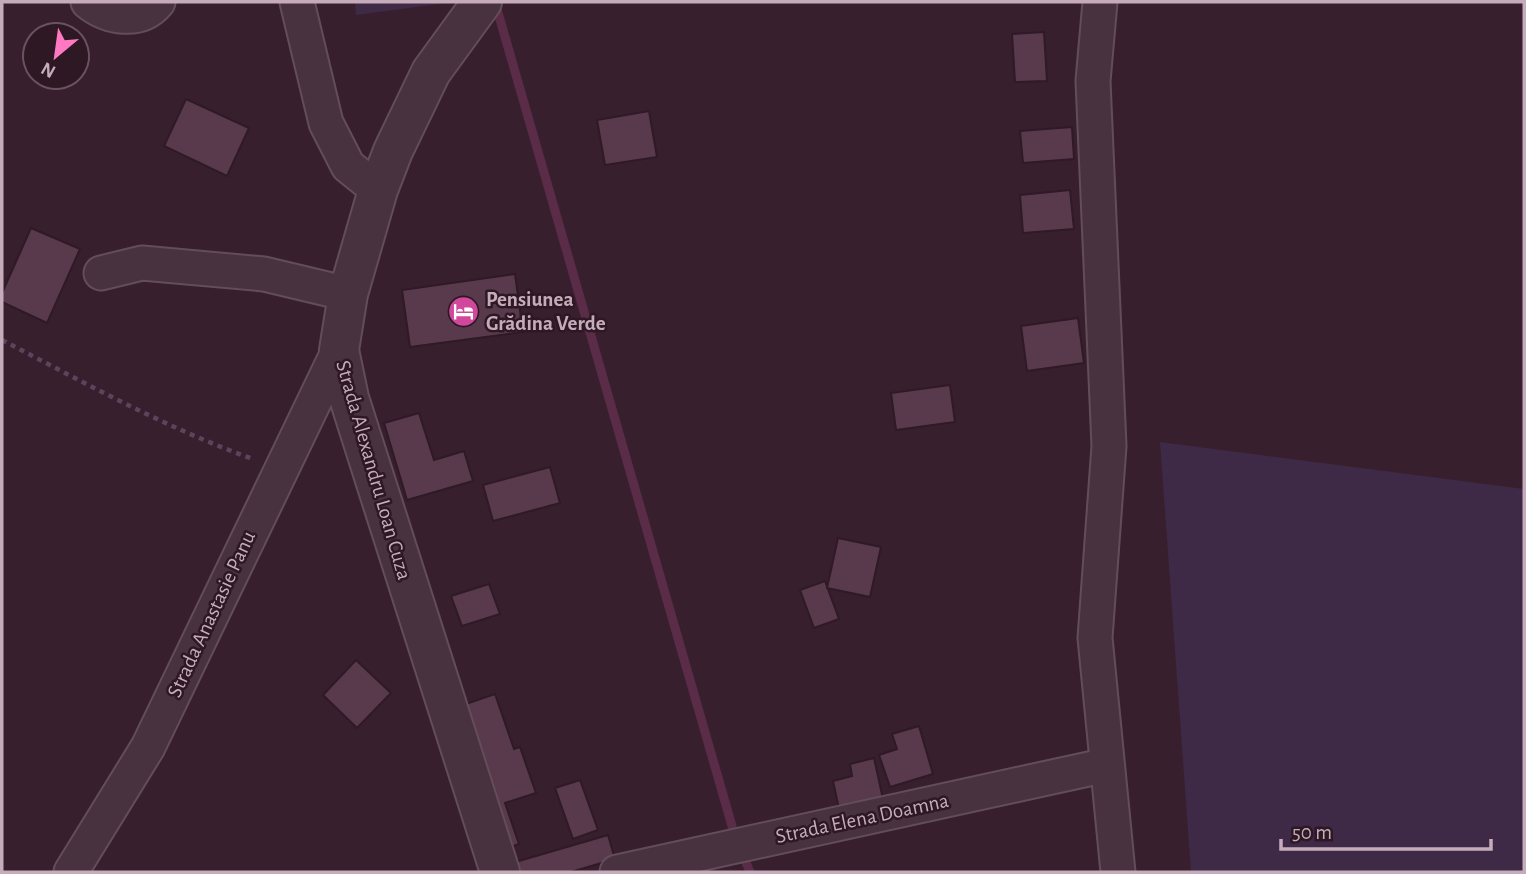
<svg xmlns="http://www.w3.org/2000/svg" width="1526" height="874" viewBox="0 0 1526 874" font-family="'Alegreya Sans',sans-serif">
<style>
.green{fill:#3e2a46}
.lines{fill:none;stroke-linecap:round;stroke-linejoin:round}
.stream{stroke:#5a2c47;stroke-width:9}
.building{fill:#593a4d;stroke:#2f1a26;stroke-width:2}
.minor-casing{stroke:#644d5a;stroke-width:37}
.tertiary-casing{stroke:#644d5a;stroke-width:42}
.path{stroke:#5c445c;stroke-width:4.5;stroke-dasharray:5 5;stroke-linecap:butt}
.minor{stroke:#49323f;stroke-width:33}
.tertiary{stroke:#49323f;stroke-width:38}
.labels{text-anchor:middle;stroke-width:5;stroke-linejoin:round;paint-order:stroke}
.poi-label{font-size:21px;font-weight:bold;fill:#c6acba;stroke:#2d1824;text-anchor:start}
.street-label{font-size:21px;fill:#c6acba;stroke:#2d1824}
</style>
<rect width="100%" height="100%" fill="#381f2e"/>
<path class="green" d="M355,2h99l-98,13z
M1160,442l364,47v383h-333z"/>
<g class="lines">
<path class="stream" d="M497,9l235,817
M745,860l5,12"/>
</g>
<path class="building" d="M1044,32l3,49 -32,1 -3,-48z
M186,99l63,29 -22,48 -63,-30z
M649,111l8,46 -52,8 -8,-45z
M1072,127l2,32 -51,4 -3,-32z
M1070,190l4,39 -51,4 -3,-38z
M31,228l49,21 -33,74 -45,-21v-9z
M515,274l8,58 -113,15 -8,-57z
M1078,318l6,45 -57,8 -6,-45z
M950,385l5,37 -59,8 -5,-37z
M419,413l15,47 30,-9 9,30 -66,19 -23,-77z
M550,467l10,36 -67,18 -10,-36z
M838,538l43,9 -11,50 -43,-9z
M825,581l14,38 -25,9 -14,-38z
M489,584l11,30 -38,12 -11,-30z
M356,660l35,33 -34,35 -34,-33z
M495,694l19,55 6,-2 16,46 -31,10 14,41 -19,7 -49,-142z
M919,726l14,48 -43,13 -11,-32 18,-6 -5,-15z
M874,758l9,41 -44,10 -6,-28 19,-5 -2,-12z
M580,780l18,50 -25,9 -18,-51z
M608,835l7,24 -44,13h-56l-3,-9z"/>
<g class="lines">
<defs>
<path id="minor" d="M88,2c20,16 52,22 70,0
M297,2l29,121 22,43 30,24
M1100,2l-7,79 16,365 -14,192 23,234
M101,273l41,-10 122,11 84,20
M71,872l77,-125 191,-397
M617,872l490,-107"/>
<path id="tertiary" d="M482,2l-51,70 -38,79 -15,39 -30,104 -9,56 10,48 151,474"/>
</defs>
<use href="#minor" class="minor-casing"/>
<use href="#tertiary" class="tertiary-casing"/>
<path class="path" d="M2,340c81,42 164,88 251,119"/>
<use href="#minor" class="minor"/>
<use href="#tertiary" class="tertiary"/>
</g>
<defs>
<symbol id="hotel-disc" viewBox="-11 -11 22 22"><circle r="9.5" fill="#d1479c" stroke="#2d1824"/><path d="M-6-4.5h1.5V1H6V5H4.5V3h-9V5H-6ZM-4 0a1.8 1.8 0 1 1 3.6 0ZM.5 0V-2.5h3Q6-2.5 6 0Z" fill="#fff"/></symbol>
</defs>
<g fill-rule="evenodd">
<use href="#hotel-disc" x="446" y="294" width="35" height="35"/>
</g>
<g class="labels">
<g class="poi-label">
<text x="486" y="306">Pensiunea<tspan x="486" dy="24">Grădina Verde</tspan></text>
</g>
<g class="street-label">
<text transform="translate(374 470) rotate(74)" y="7">Strada Alexandru Loan Cuza</text>
<text transform="translate(211 614) rotate(-65)" y="7">Strada Anastasie Panu</text>
<text transform="translate(862 818) rotate(-12)" y="7">Strada Elena Doamna</text>
</g>
</g>
<rect width="1526" height="874" fill="none" stroke="#c6acba" stroke-width="7"/>
<g transform="translate(56 56) rotate(209)"><circle r="33" fill="#2d1824" stroke="#6a5360" stroke-width="2"/>
<path d="M0-5L12 26L0 18L-12 26Z" fill="#ff79c2"/>
<text y="-10" font-size="19" font-weight="bold" text-anchor="middle" fill="#c6acba">N</text>
</g>
<path d="M1281 839v10h210v-10" fill="none" stroke="#c6acba" stroke-width="3.5"/>
<text x="1292" y="839" font-size="21" fill="#c6acba" stroke="#2d1824" stroke-width="5" paint-order="stroke">50 m</text>
</svg>
